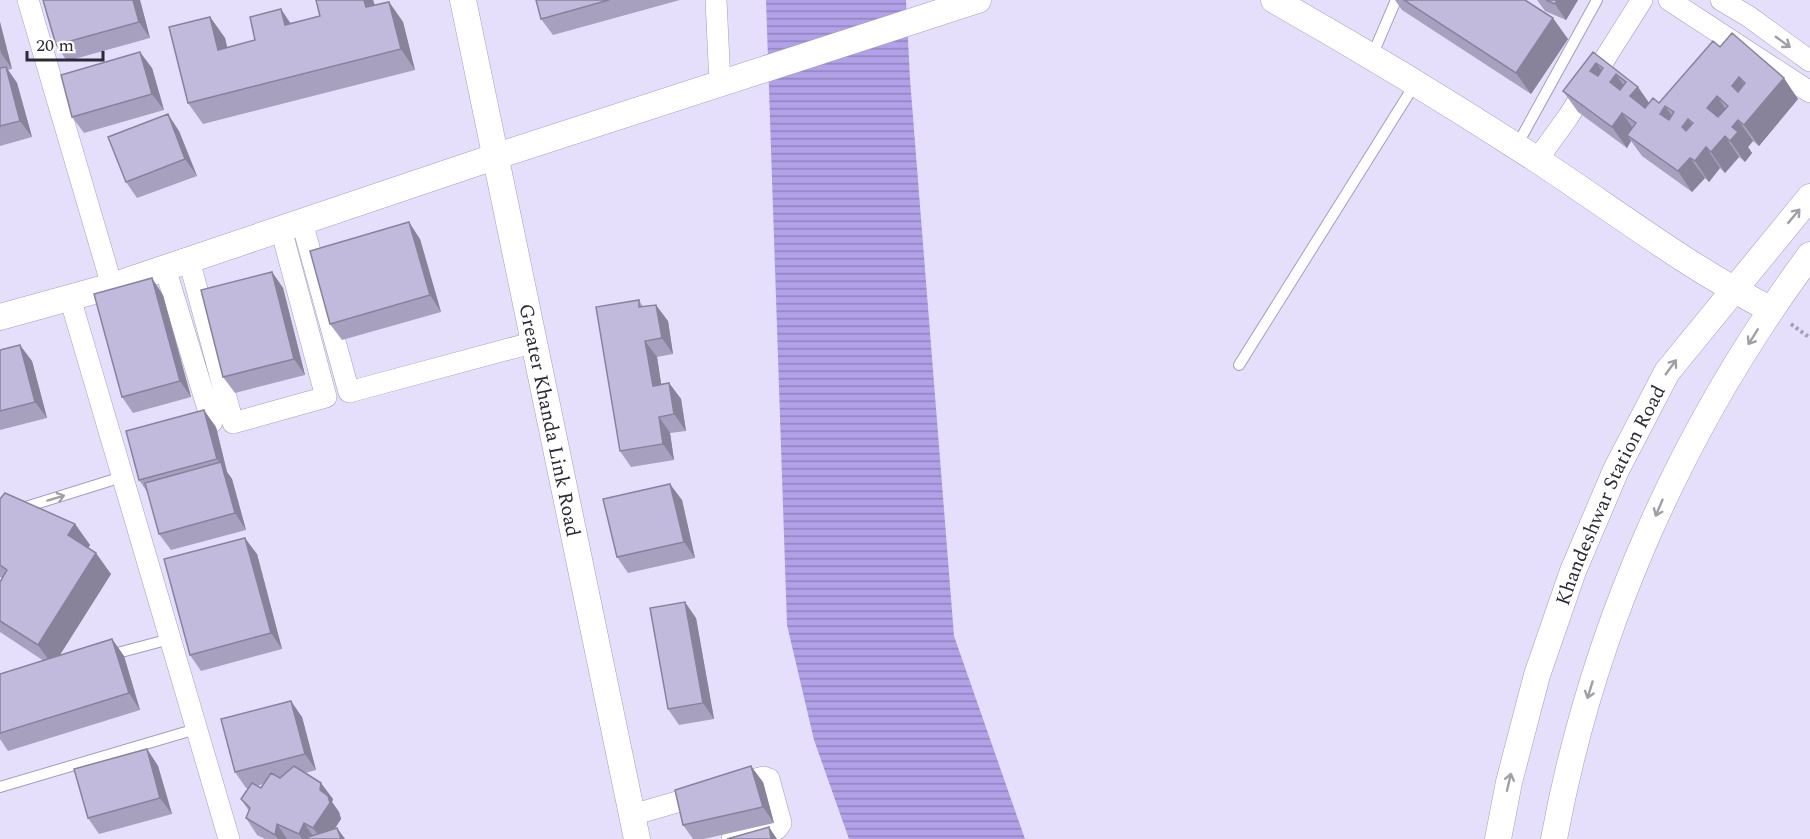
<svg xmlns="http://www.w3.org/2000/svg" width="1810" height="839" viewBox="0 0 1810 839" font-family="Spectral,serif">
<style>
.water{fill:url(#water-rules)}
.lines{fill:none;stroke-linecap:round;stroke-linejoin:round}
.service-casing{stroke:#a49cbe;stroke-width:12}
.minor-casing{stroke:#a49cbe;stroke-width:22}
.tertiary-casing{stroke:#a49cbe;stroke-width:27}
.path{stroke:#a49fb7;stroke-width:4;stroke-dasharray:3 3;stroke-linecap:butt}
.service{stroke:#fff;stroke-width:10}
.minor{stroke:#fff;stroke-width:21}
.tertiary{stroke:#fff;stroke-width:26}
.wall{fill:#a7a0be;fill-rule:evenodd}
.shaded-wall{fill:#88829b}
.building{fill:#c2badd;stroke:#88829b;stroke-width:1.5;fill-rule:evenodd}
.oneway{stroke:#a09fa5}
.labels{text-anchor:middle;stroke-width:4.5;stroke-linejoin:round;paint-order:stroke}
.street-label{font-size:20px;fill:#2d2a38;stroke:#fff}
</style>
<defs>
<pattern id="water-rules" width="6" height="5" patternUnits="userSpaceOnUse" patternTransform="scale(1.5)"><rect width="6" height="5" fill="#b2a0e8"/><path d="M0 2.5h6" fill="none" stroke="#9183bd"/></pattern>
</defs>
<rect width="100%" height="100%" fill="#e5dffc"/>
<path class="water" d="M766,0h140l4,79 44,557 71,203h-176l-35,-99 -27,-115z"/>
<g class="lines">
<defs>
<path id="service" d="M1372,56l24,-56
M1516,147l81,-147
M1239,365l176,-281
M0,515l122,-38
M110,655l60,-16
M0,787l196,-58"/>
<path id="minor" d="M28,0l84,286
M716,0l4,84
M1669,0l141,92
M1721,0l27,16 62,45
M1537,160l31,-43 74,-117
M302,222l47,170 186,-50
M189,260l44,163 93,-26 -45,-168
M165,268l47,154 -26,8
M70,298l159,541
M632,815l131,-38 6,2 12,44 -4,6 -45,10"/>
<g id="tertiary">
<path id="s1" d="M463,0l174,839"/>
<path d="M1274,0c90,51 179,105 265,161 76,50 150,107 231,148"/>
<path d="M0,317l112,-31 385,-130 481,-156"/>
<path id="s2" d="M1498,839l11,-57 28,-107 36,-104 43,-101 51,-98 143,-175"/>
<path d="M1554,839c39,-212 128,-411 256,-584"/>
</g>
</defs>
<use href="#service" class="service-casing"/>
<use href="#minor" class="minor-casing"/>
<use href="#tertiary" class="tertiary-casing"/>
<path class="path" d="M1791,324l19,14"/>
<use href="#service" class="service"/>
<use href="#minor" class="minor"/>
<use href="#tertiary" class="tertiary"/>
</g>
<path class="wall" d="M43,0h97l10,38 -83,23 -11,-16z
M316,0h57l2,5 14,-3 14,20 12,48 -212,54 -15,-21 22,-86 15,21 2,10 28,-8 36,-17 29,-7z
M536,0h144l-127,35 -12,-16z
M1395,0h130l43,39 -37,55 -129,-84z
M1537,0h41l-12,20 -21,-9z
M0,22l12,47 -4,1 9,13 15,54 -32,9z
M1720,47l78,52 -39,47 -6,-5 -5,6 4,6 -7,9 -6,-5 -14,16 -5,-5 -11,14 -4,-4 -13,14 -50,-36 -11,-15 -4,7 -49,-36 -15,-21 30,-39 56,51h10z
M152,68l12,42 -80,23 -12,-16z
M179,131l18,45 -60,22 -11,-16z
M420,239l21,73 -99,28 -12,-16z
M272,272l11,16 22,87 -70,18 -12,-16z
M163,295l28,102 -58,16 -11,-16z
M639,300l4,7 25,14 5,33 -16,3 4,27 8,-1 12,16 5,32 -16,2 4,27 -43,7 -11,-16z
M0,350l32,11 15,57 -47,12z
M216,427l11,45 5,7 14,51 -75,20 -12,-16 -11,-41 -9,-13z
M0,499l75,25 15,21 -2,3 23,26 -52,82 53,-17 12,17 16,54 -132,41 -8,-12v-65l44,-13 -44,-29v-50l2,-4 -2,-1z
M682,500l13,58 -67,15 -11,-16z
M257,554l25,95 -81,22 -11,-16z
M696,618l18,101 -35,6 -11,-16z
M302,717l14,53 -11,3 28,26 -1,3 7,10 2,7 -6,9h2l8,11h-80l-8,-4 -11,-17 3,-7 -8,-12 7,-11h-2l-11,-16zM264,784l-3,4 -5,-2z
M147,749l11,17 14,48 -73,20 -11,-16z
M763,782l11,41 -70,16h-11l-10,-14z"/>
<path class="shaded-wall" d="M133,0h7l10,38 -11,-16z
M364,0h9l8,28 -15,-21z
M1557,0h21l-12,20 -11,-16z
M389,2l14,20 12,48 -14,-21z
M281,9l14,21 -10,-5z
M210,17l15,21 8,33 -15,-21z
M1553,18l15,21 -37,55 -15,-21z
M0,22l12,47 -11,-16 -1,-4z
M140,52l12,16 12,42 -12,-16z
M1596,63l14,19 6,-8 14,21 -25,-4 -15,-20z
M6,67l11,16 15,54 -12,-16z
M1739,77l14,21 -7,8 -14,-20z
M1784,78l14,21 -39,47 -15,-21z
M1638,87l14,20 -7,10 -15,-21z
M1717,96l14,21 -10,11 -14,-20z
M1665,106l15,21 -6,7 -14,-20z
M1622,113l15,21 -10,1 4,6 -4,7 -15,-21z
M168,114l11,17 18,45 -12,-17z
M1688,119l15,21 -7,8 -14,-21z
M1738,120l15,21 -5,6 4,6 -7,9 -15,-21 2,-14z
M1725,136l14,21 -14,16 -14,-21z
M1706,147l14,21 -11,14 -14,-21z
M1690,158l15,20 -13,14 -14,-21z
M409,222l11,17 21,73 -11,-17z
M272,272l11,16 22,87 -11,-16z
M152,278l11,17 28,102 -11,-16z
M656,305l12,16 5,33 -11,-16z
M645,341l12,16 7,45 -11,-16z
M20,345l12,16 15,57 -12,-16z
M669,383l12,16 5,32 -12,-17z
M204,410l12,17 11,45 5,7 14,51 -11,-17 -13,-47 -5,-7z
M659,417l11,16 4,27 -11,-16z
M670,484l12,16 13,58 -11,-16z
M75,524l15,21 -7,11 -15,-21z
M245,538l12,16 25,95 -11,-16z
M96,553l15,21 -58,92 -15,-21z
M685,602l11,16 18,101 -11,-16z
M112,639l12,17 16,54 -11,-17z
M291,701l11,16 14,53 -11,-16z
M147,749l11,17 14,48 -12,-16z
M751,766l12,16 11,41 -11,-16z
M321,783l12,16 -1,3 7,10 2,7 -13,20h-7l-8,-11z
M304,823l11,16h-13l-3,-5z
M277,824l10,15h-9l-3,-4z
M769,827l8,12h-6z
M337,828l8,11h-4z"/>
<path class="building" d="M43,0h90l6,22 -83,23z
M316,0h48l2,7 23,-5 12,47 -213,54 -19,-76 41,-10 8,33 37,-10 -5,-23 31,-8 4,16 35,-9z
M536,0h73l-68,19z
M1404,0h121l28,18 -37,55z
M1546,0h11l-2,4z
M1732,33l52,45 -40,47 -6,-5 -6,7 6,5 -8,9 -5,-5 -14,16 -5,-5 -11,14 -5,-3 -12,13 -51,-36 9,-12 -14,-10 -10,14 -49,-36 30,-39 45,35 -8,9 15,12 8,-10 6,5 54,-62 7,6zM1596,63l7,5 -5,8 -8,-5zM1616,74l10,8 -6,8 -10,-8zM1739,77l6,6 -7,9 -6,-6zM1717,96l11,10 -10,11 -11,-9zM1665,106l9,6 -5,8 -9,-6zM1688,119l5,4 -7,8 -4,-4z
M140,52l12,42 -80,23 -11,-42z
M6,67l14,54 -20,5v-58z
M168,114l17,45 -59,23 -18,-45z
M409,222l21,73 -100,29 -20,-73z
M272,272l22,87 -71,18 -22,-87z
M152,278l28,103 -58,16 -28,-103z
M639,300v7l17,-2 6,33 -17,3 8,45 16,-3 5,31 -15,3 4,27 -43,7 -24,-144z
M20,345l15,57 -35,9v-61z
M204,410l13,49 -78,21 -13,-49z
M221,462l14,51 -76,21 -14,-51z
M670,484l14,58 -67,15 -14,-58z
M5,493l70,31 -7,11 28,18 -58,92 -38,-24v-39l7,-12 -7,-5v-66z
M245,538l26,95 -81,22 -26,-96z
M685,602l18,101 -35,6 -18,-101z
M112,639l17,54 -129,40v-59z
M291,701l14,53 -70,18 -14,-53z
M147,749l13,49 -72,20 -14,-49z
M294,766l27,17 -1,7 8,6 2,7 -17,25 -9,-5 -5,11 -22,-10 -2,11 -29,-17 4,-10 -9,-9 11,-16 9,5 10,-15 9,5z
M751,766l12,41 -80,18 -8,-35z
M769,827l2,12h-44z
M337,828l4,11h-39z"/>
<defs><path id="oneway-shaft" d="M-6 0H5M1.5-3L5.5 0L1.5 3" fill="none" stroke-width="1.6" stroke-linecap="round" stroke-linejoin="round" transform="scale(1.5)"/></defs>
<g class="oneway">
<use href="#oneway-shaft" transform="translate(1783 42) rotate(36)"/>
<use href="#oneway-shaft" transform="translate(1794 216) rotate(-50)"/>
<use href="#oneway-shaft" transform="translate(1753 337) rotate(122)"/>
<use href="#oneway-shaft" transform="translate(1671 367) rotate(-54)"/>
<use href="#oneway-shaft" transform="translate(56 498) rotate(-17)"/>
<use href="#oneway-shaft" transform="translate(1659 508) rotate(113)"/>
<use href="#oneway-shaft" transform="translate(1590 690) rotate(107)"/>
<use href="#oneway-shaft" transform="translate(1509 782) rotate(-77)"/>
</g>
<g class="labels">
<g class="street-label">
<text dy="7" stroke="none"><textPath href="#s1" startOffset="429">Greater Khanda Link Road</textPath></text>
<text dy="7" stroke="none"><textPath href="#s2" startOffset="363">Khandeshwar Station Road</textPath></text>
</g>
</g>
<path d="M27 51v9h76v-9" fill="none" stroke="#2d2a38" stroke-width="3"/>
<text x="36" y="51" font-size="18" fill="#2d2a38" stroke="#ffffff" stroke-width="4.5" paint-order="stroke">20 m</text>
</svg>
